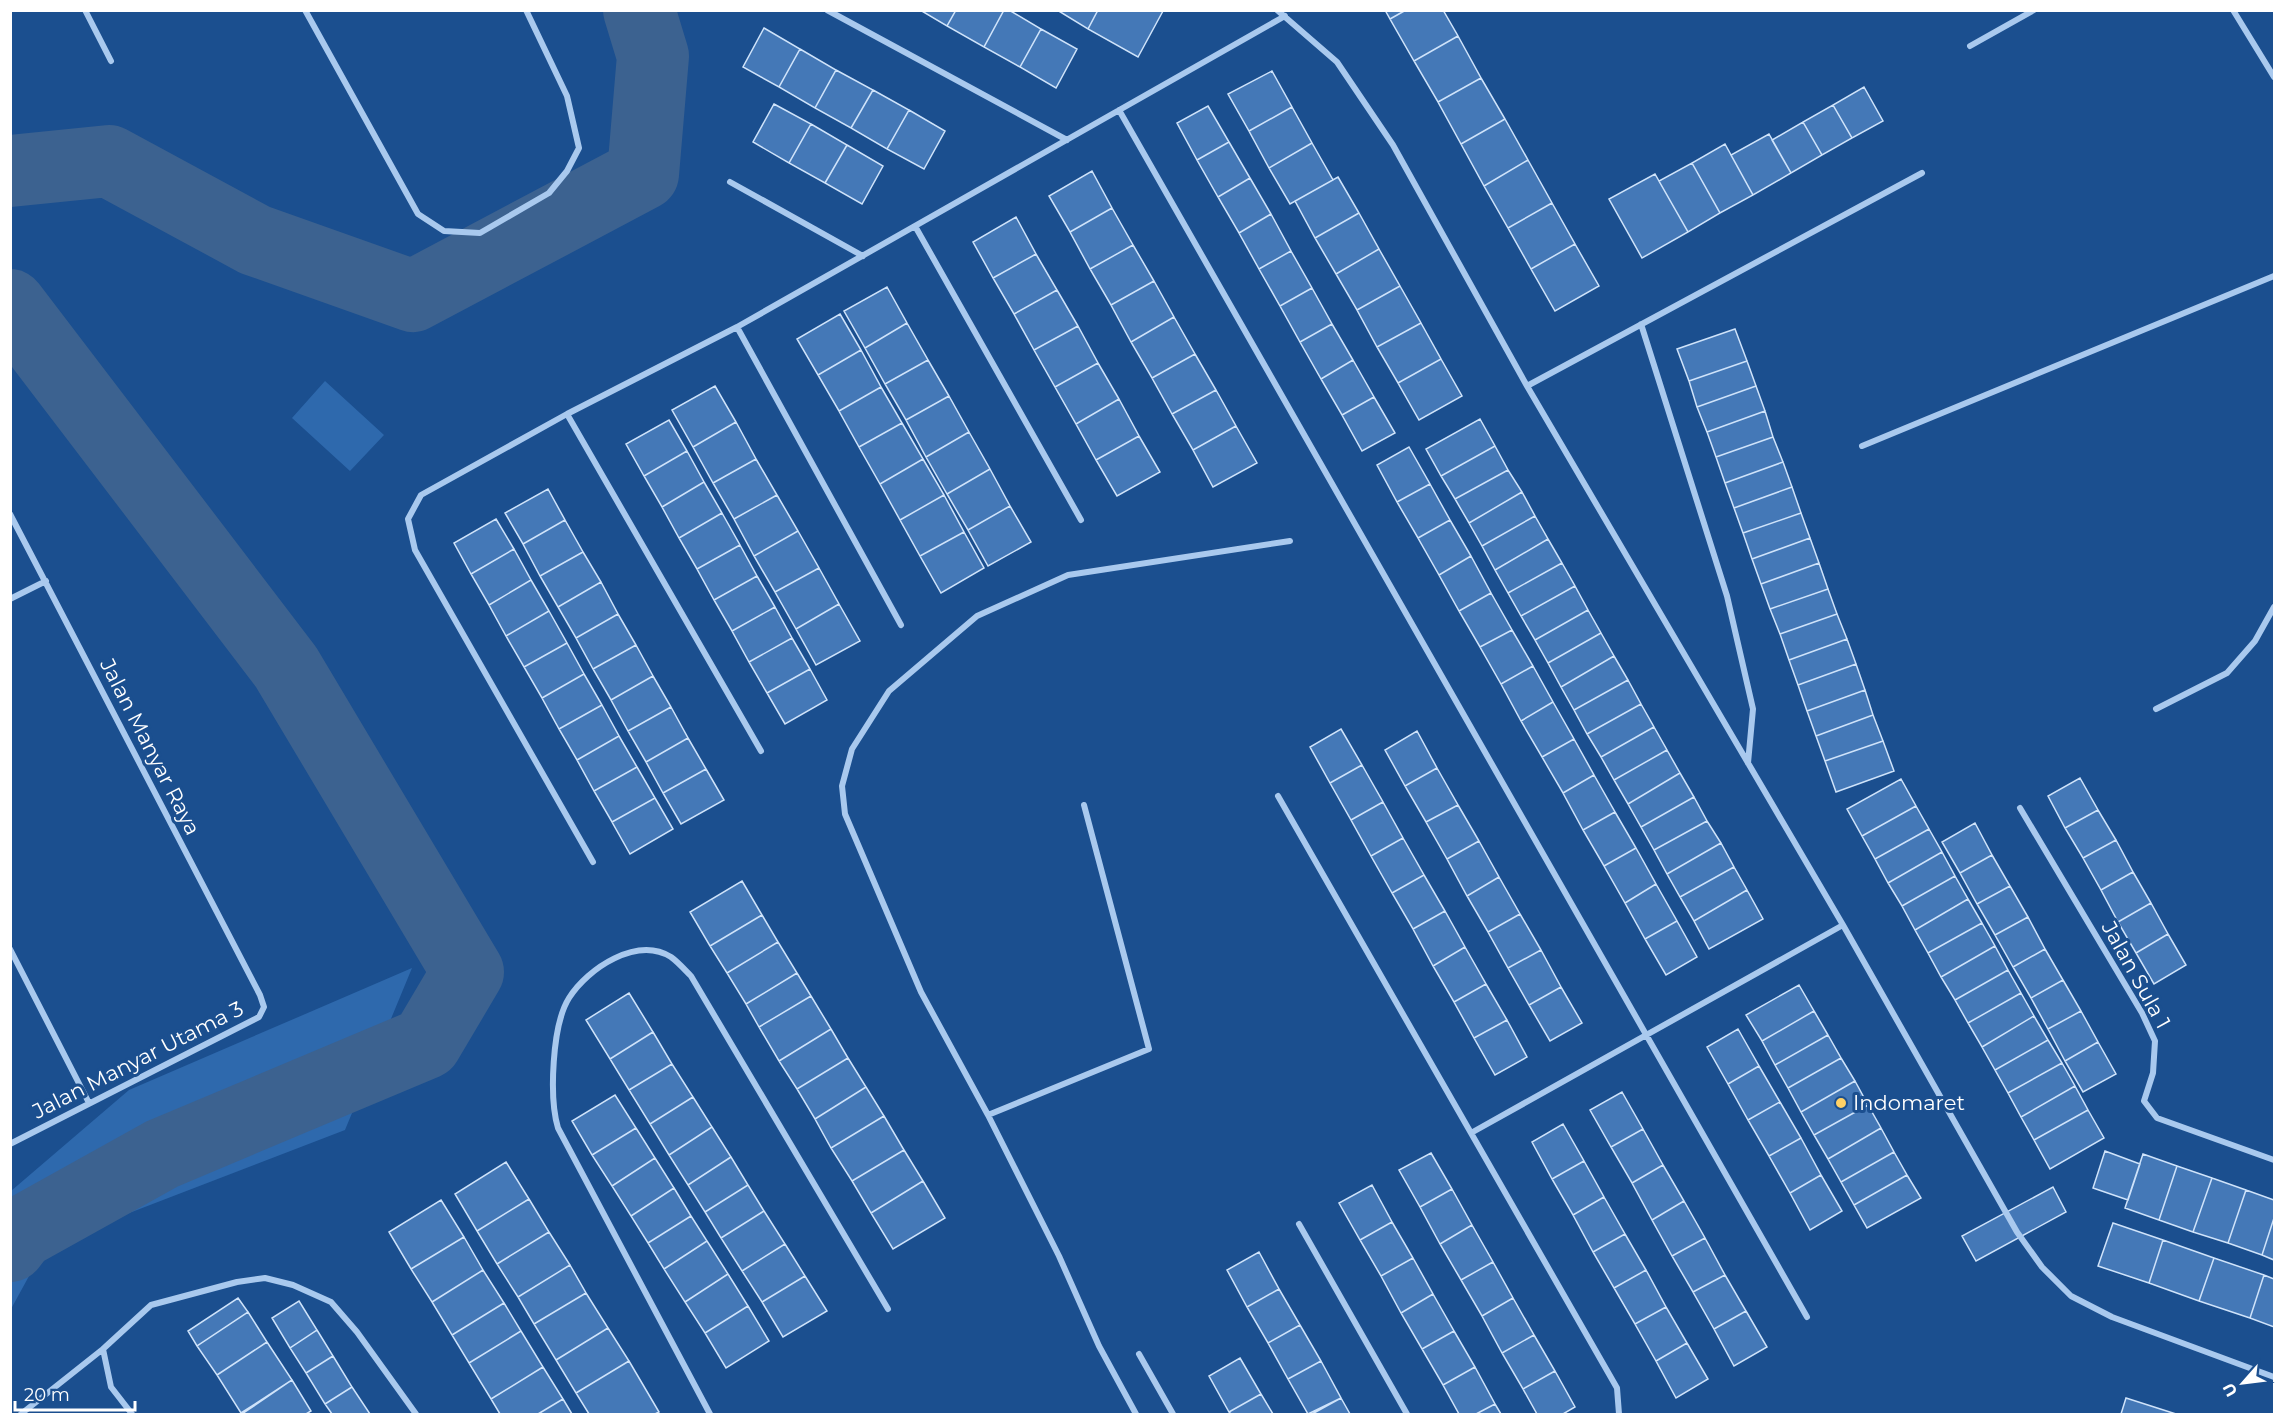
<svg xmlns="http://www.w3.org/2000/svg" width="2285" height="1425" viewBox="0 0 2285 1425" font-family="Montserrat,sans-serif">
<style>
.green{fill:#2e69ad}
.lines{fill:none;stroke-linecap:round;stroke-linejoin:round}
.river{stroke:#3c6290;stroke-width:72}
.building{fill:#4478b7;stroke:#cfe3fa;stroke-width:1.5}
.street{stroke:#a9c9ee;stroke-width:6}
.poi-dot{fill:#ffd166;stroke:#1b4f8f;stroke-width:2}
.labels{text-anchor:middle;stroke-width:6;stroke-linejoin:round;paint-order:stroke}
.street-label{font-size:21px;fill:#fff;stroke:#1b4f8f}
.poi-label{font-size:21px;fill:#fff;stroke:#1b4f8f;text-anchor:start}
</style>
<rect width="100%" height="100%" fill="#1b4f8f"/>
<path class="green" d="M325,381l59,54 -34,36 -58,-53z
M412,968l-67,162 -299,115 -35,64v-118l118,-101z"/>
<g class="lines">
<path class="river" d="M10,171l99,-10 146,79 158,56 230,-122 10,-118 -14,-46
M10,305l276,362 182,305 -42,71 -264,111 -142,79 -10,13"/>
</g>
<path class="building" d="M920,10h36l-9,16z
M956,10h48l-20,37 -37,-21z
M1004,10h5l32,19 -21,38 -36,-20z
M1057,10h41l-10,19z
M1098,10h64l1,1 -25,46 -50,-28z
M1385,10h21l-16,9z
M1406,10h37l15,26 -44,25 -24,-42z
M764,28l36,21 -21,38 -36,-20z
M1041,29l36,20 -21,39 -36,-21z
M1458,36l23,42 -43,24 -24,-41z
M800,49l36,21 -21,38 -36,-21z
M836,70l37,20 -22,38 -36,-20z
M1272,71l20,36 -43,24 -21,-37z
M1481,78l24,41 -44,25 -23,-42z
M1864,87l19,34 -31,17 -19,-33z
M873,90l36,20 -22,39 -36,-21z
M774,104l37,20 -22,39 -36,-21z
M1833,105l19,33 -30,17 -19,-33z
M1208,106l21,36 -32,18 -20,-37z
M1292,107l20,36 -43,25 -20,-37z
M909,110l36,21 -21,38 -37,-20z
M1505,119l23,41 -44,26 -23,-42z
M1803,122l19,33 -31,18 -19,-33z
M811,124l36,21 -22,38 -36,-20z
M1769,134l22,39 -38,22 -22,-40z
M1229,142l21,36 -32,19 -21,-37z
M1312,143l21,37 -43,24 -21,-36z
M1725,144l28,51 -33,18 -28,-50z
M847,145l36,21 -21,38 -37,-21z
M1528,160l24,43 -44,25 -24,-42z
M1692,163l28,50 -32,19 -29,-51z
M1092,171l20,37 -42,24 -21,-36z
M1655,174l33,58 -46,26 -33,-59z
M1338,177l21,36 -44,25 -20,-37z
M1250,178l21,36 -32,19 -21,-36z
M1552,203l23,41 -44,25 -23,-41z
M1112,208l21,37 -43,24 -20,-37z
M1359,213l20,36 -43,25 -21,-36z
M1271,214l20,37 -32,18 -20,-36z
M1016,217l20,37 -43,24 -20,-36z
M1575,244l24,42 -44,25 -24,-42z
M1133,245l21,36 -43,24 -21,-36z
M1379,249l21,37 -43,24 -21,-36z
M1291,251l21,37 -32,18 -21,-37z
M1036,254l21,36 -43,24 -21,-36z
M1154,281l20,36 -43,25 -20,-37z
M1400,286l21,37 -44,24 -20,-37z
M887,287l20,36 -42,25 -21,-37z
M1312,288l20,36 -32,18 -20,-36z
M1057,290l21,36 -44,24 -20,-36z
M840,314l21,36 -43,25 -21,-36z
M1174,317l21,37 -43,24 -21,-36z
M907,323l21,37 -43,24 -20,-36z
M1421,323l20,36 -43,24 -21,-36z
M1332,324l21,36 -32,19 -21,-37z
M1078,326l20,37 -43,24 -21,-37z
M1735,329l12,32 -58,20 -12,-32z
M861,350l20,37 -42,24 -21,-36z
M1195,354l21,36 -44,24 -20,-36z
M1441,359l21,37 -43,24 -21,-37z
M928,360l21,36 -43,24 -21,-36z
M1353,360l21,37 -32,18 -21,-36z
M1747,361l9,25 -59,21 -8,-26z
M1098,363l21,36 -43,25 -21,-37z
M715,386l21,36 -43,25 -21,-37z
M1756,386l9,25 -58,21 -10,-25z
M881,387l21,36 -43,24 -20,-36z
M1216,390l20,36 -43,24 -21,-36z
M949,396l20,36 -43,25 -20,-37z
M1374,397l21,36 -33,18 -20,-36z
M1119,399l20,37 -43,24 -20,-36z
M1765,411l8,26 -57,20 -9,-25z
M1480,419l15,27 -54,30 -15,-27z
M669,420l18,31 -43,25 -18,-32z
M736,422l20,37 -43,24 -20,-36z
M902,423l21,36 -43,25 -21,-37z
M1236,426l21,37 -44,24 -20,-37z
M969,432l21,37 -43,25 -21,-37z
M1139,436l21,36 -43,24 -21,-36z
M1773,437l10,25 -58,21 -9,-26z
M1495,446l13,24 -53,29 -14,-23z
M1409,447l21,37 -33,18 -20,-37z
M687,451l17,31 -42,25 -18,-31z
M756,459l21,36 -43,24 -21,-36z
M923,459l21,36 -44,25 -20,-36z
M1783,462l9,25 -58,21 -9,-25z
M990,469l20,37 -42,24 -21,-36z
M1508,470l14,22 -53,31 -14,-24z
M704,482l18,31 -43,25 -17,-31z
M1430,484l20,36 -32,18 -21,-36z
M1792,487l9,26 -58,20 -9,-25z
M548,489l17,31 -42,24 -18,-31z
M1522,492l13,24 -53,30 -13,-23z
M777,495l21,36 -44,25 -20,-37z
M944,495l20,37 -44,24 -20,-36z
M1010,506l21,36 -43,24 -20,-36z
M722,513l18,32 -43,24 -18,-31z
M1801,513l9,25 -58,21 -9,-26z
M1535,516l13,23 -53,31 -13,-24z
M496,519l18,30 -43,25 -17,-31z
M565,520l18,32 -43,24 -17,-32z
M1450,520l21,36 -32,19 -21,-37z
M798,531l21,37 -44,24 -21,-36z
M964,532l20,36 -43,25 -21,-37z
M1810,538l9,25 -58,21 -9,-25z
M1548,539l14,24 -54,30 -13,-23z
M740,545l17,31 -43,24 -17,-31z
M514,549l17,31 -42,25 -18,-31z
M583,552l18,30 -43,25 -18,-31z
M1471,556l20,37 -32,18 -20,-36z
M1562,563l13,23 -54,30 -13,-23z
M1819,563l9,26 -58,20 -9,-25z
M819,568l20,36 -43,25 -21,-37z
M757,576l18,31 -43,24 -18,-31z
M531,580l18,31 -43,25 -17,-31z
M601,582l17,32 -42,24 -18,-31z
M1575,586l13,24 -53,30 -14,-24z
M1828,589l9,25 -57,20 -10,-25z
M1491,593l21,37 -32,17 -21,-36z
M839,604l21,37 -44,24 -20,-36z
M775,607l17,31 -43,24 -17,-31z
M1588,610l13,23 -53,30 -13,-23z
M549,611l18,32 -43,24 -18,-31z
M618,614l18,31 -43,24 -17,-31z
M1837,614l10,25 -58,21 -9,-26z
M1512,630l21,36 -32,18 -21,-37z
M1601,633l13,23 -53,31 -13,-24z
M792,638l18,31 -43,24 -18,-31z
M1847,639l9,25 -58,21 -9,-25z
M567,643l17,31 -42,24 -18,-31z
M636,645l17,31 -42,24 -18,-31z
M1614,656l14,24 -54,30 -13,-23z
M1856,664l9,26 -58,21 -9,-26z
M1533,666l20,36 -32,19 -20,-37z
M810,669l17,31 -42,24 -18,-31z
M584,674l18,31 -43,24 -17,-31z
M653,676l18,31 -43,24 -17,-31z
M1628,680l13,24 -54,30 -13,-24z
M1865,690l8,25 -57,21 -9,-25z
M1553,702l21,37 -32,18 -21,-36z
M1641,704l13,23 -53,30 -14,-23z
M602,705l17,31 -42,24 -18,-31z
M671,707l17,31 -42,24 -18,-31z
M1873,715l10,26 -58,20 -9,-25z
M1654,727l13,23 -53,30 -13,-23z
M1341,729l21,36 -32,18 -20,-36z
M1417,731l20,37 -32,18 -20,-36z
M619,736l18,31 -43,24 -17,-31z
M688,738l18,31 -43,24 -17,-31z
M1574,739l20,36 -31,18 -21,-36z
M1883,741l11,30 -58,21 -11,-31z
M1667,750l13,23 -52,31 -14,-24z
M1362,765l21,37 -32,18 -21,-37z
M637,767l18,31 -43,24 -18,-31z
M1437,768l21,37 -32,17 -21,-36z
M706,769l18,31 -43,24 -18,-31z
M1680,773l14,24 -53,30 -13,-23z
M1594,775l21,37 -32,18 -20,-37z
M2080,778l18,32 -33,18 -17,-32z
M1901,779l15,27 -54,30 -15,-27z
M1694,797l13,24 -53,29 -13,-23z
M655,798l18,31 -43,25 -18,-32z
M1383,802l20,36 -32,18 -20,-36z
M1458,805l21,36 -32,18 -21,-37z
M1916,806l13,23 -54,30 -13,-23z
M2098,810l18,30 -33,18 -18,-30z
M1615,812l21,36 -32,18 -21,-36z
M1707,821l14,22 -54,31 -13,-24z
M1975,823l17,32 -32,18 -18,-31z
M1929,829l13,23 -54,31 -13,-24z
M1403,838l21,37 -32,18 -21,-37z
M2116,840l17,32 -32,18 -18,-32z
M1479,841l20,36 -32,19 -20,-37z
M1721,843l13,24 -54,30 -13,-23z
M1636,848l20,36 -31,19 -21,-37z
M1942,852l13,24 -53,30 -14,-23z
M1992,855l18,31 -33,18 -17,-31z
M1734,867l13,23 -53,31 -14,-24z
M2133,872l18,31 -33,19 -17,-32z
M1424,875l21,36 -32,18 -21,-36z
M1955,876l13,23 -53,31 -13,-24z
M1499,877l21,37 -32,18 -21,-36z
M742,881l20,34 -52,31 -20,-34z
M1656,884l21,37 -32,18 -20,-36z
M2010,886l18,31 -33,18 -18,-31z
M1747,890l16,29 -54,30 -15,-28z
M1968,899l14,24 -54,30 -13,-23z
M2151,903l17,31 -32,19 -18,-31z
M1445,911l20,36 -32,19 -20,-37z
M1520,914l21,36 -33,18 -20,-36z
M762,915l16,27 -51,31 -17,-27z
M2028,917l17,32 -32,18 -18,-32z
M1677,921l20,36 -31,18 -21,-36z
M1982,923l13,23 -54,31 -13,-24z
M2168,934l18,31 -32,19 -18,-31z
M778,942l19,31 -51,31 -19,-31z
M1995,946l13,24 -53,30 -14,-23z
M1465,947l21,37 -32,18 -21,-36z
M2045,949l18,31 -32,18 -18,-31z
M1541,950l20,37 -32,18 -21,-37z
M2008,970l13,23 -53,30 -13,-23z
M797,973l14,23 -52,31 -13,-23z
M2063,980l18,31 -33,18 -17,-31z
M1486,984l21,36 -33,18 -20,-36z
M1799,985l15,26 -52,30 -16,-26z
M1561,987l21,36 -32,18 -21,-36z
M629,993l24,39 -43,27 -24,-39z
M2021,993l13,23 -52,31 -14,-24z
M811,996l20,33 -52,32 -20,-34z
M1814,1011l14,24 -53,30 -13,-24z
M2081,1011l17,31 -33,19 -17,-32z
M2034,1016l14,24 -53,30 -13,-23z
M1507,1020l20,37 -32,18 -21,-37z
M831,1029l17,29 -51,31 -18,-28z
M1738,1029l21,37 -31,18 -21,-37z
M653,1032l19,32 -43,26 -19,-31z
M1828,1035l13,23 -53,30 -13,-23z
M2048,1040l14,23 -54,30 -13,-23z
M2098,1042l18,32 -33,18 -18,-31z
M848,1058l18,29 -51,32 -18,-30z
M1841,1058l14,23 -54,31 -13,-24z
M2062,1063l13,23 -54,31 -13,-24z
M672,1064l21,33 -43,27 -21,-34z
M1759,1066l21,36 -32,18 -20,-36z
M1855,1081l13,24 -54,30 -13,-23z
M2075,1086l13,24 -54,30 -13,-23z
M866,1087l18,29 -53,32 -16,-29z
M1622,1092l21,37 -32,18 -21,-37z
M615,1095l21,33 -44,27 -20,-34z
M693,1097l19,30 -43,28 -19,-31z
M1780,1102l21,36 -32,18 -21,-36z
M1868,1105l13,23 -53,31 -14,-24z
M2088,1110l16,28 -54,31 -16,-29z
M884,1116l20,34 -52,31 -21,-33z
M1563,1124l21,37 -32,18 -20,-37z
M712,1127l19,30 -43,28 -19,-30z
M636,1128l19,30 -43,28 -20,-31z
M1881,1128l13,24 -53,30 -13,-23z
M1643,1129l20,36 -31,18 -21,-36z
M1801,1138l20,37 -31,18 -21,-37z
M904,1150l19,31 -52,32 -19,-32z
M2105,1151l35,13 -12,36 -35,-12z
M1894,1152l13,23 -53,30 -13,-23z
M1431,1153l21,36 -32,18 -21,-37z
M2143,1154l34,12 -18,54 -34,-12z
M731,1157l17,28 -43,27 -17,-27z
M655,1158l19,30 -43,28 -19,-30z
M1584,1161l20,36 -31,18 -21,-36z
M506,1162l23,37 -52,32 -22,-37z
M1663,1165l21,36 -32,19 -20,-37z
M2177,1166l35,12 -19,54 -34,-12z
M1821,1175l21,36 -32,19 -20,-37z
M1907,1175l14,23 -54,30 -13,-23z
M2212,1178l34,12 -18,53 -35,-11z
M923,1181l22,37 -52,31 -22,-36z
M748,1185l16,26 -43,27 -16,-26z
M1372,1185l20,37 -32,18 -21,-37z
M2053,1187l13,25 -90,49 -14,-25z
M674,1188l17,28 -43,27 -17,-27z
M1452,1189l20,36 -32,19 -20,-37z
M2246,1190l28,10v18l-12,37 -34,-12z
M1604,1197l21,37 -32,18 -20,-37z
M529,1199l20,33 -52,32 -20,-33z
M441,1200l23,37 -53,32 -22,-37z
M1684,1201l21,37 -33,18 -20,-36z
M764,1211l21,33 -43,27 -21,-33z
M691,1216l16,25 -43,28 -16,-26z
M2274,1218v42l-12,-5z
M1392,1222l21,36 -32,18 -21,-36z
M2113,1223l50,17 -14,43 -51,-17z
M1472,1225l21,37 -32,18 -21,-36z
M549,1232l21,33 -52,32 -21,-33z
M1625,1234l21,36 -32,18 -21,-36z
M464,1237l19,33 -51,32 -21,-33z
M1705,1238l20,37 -32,17 -21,-36z
M2163,1240l51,18 -15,43 -50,-18z
M707,1241l21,33 -43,28 -21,-33z
M785,1244l20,32 -43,26 -20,-31z
M1259,1252l20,37 -32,18 -20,-37z
M1413,1258l20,36 -32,19 -20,-37z
M2214,1258l50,17 -14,43 -51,-17z
M1493,1262l20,36 -31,18 -21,-36z
M570,1265l16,28 -52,31 -16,-27z
M483,1270l21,33 -52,32 -20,-33z
M1646,1270l20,37 -31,17 -21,-36z
M728,1274l20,32 -43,27 -20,-31z
M1725,1275l21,36 -32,18 -21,-37z
M2264,1275l10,4v48l-24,-9z
M805,1276l22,35 -44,26 -21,-35z
M1279,1289l21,36 -32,18 -21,-36z
M586,1293l22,35 -52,32 -22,-36z
M1433,1294l21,37 -32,18 -21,-36z
M238,1298l10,14 -51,34 -9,-15z
M1513,1298l21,37 -32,18 -20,-37z
M299,1301l18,29 -27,18 -18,-30z
M504,1303l17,28 -52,32 -17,-28z
M748,1306l21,35 -43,27 -21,-35z
M1666,1307l21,36 -31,18 -21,-37z
M1746,1311l21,36 -33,19 -20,-37z
M248,1312l19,30 -50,33 -20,-29z
M1300,1325l21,36 -33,18 -20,-36z
M608,1328l21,33 -53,32 -20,-33z
M317,1330l16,26 -27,17 -16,-25z
M521,1331l22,36 -52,32 -22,-36z
M1454,1331l21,36 -32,18 -21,-36z
M1534,1335l21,36 -32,18 -21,-36z
M267,1342l25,38 -51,33 -24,-38z
M1687,1343l21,36 -32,19 -20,-37z
M333,1356l19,31 -27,17 -19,-31z
M1240,1358l21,36 -32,18 -20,-36z
M629,1361l30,51 -4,2h-66l-13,-21z
M1321,1361l20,37 -33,16 -20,-35z
M543,1367l20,32 -25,15h-38l-9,-15z
M1475,1367l20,37 -19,10h-17l-16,-29z
M1555,1371l20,36 -12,7h-26l-14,-25z
M292,1380l19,31 -5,3h-64z
M352,1387l18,27h-38l-7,-10z
M1261,1394l12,20h-42l-2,-2z
M1341,1398l9,16h-38z
M2126,1398l50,16h-55z
M563,1399l9,15h-34z
M1495,1404l6,10h-25z"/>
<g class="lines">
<path class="street" d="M85,10l26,51
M305,10l113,204 26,17 36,2 69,-40 18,-22 12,-23 -12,-52 -41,-86
M827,10l240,130
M1277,10l60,52 56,83 134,241 316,539 174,307 25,35 29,29 41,21 162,60
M2233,10l41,67
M1970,46l64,-36
M1119,110l688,1207
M730,182l133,74
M915,226l166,294
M1641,324l86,272 26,113 -5,54
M737,327l164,298
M1527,386l395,-213
M567,414l194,337
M1862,446l412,-170
M10,514l250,481 4,12 -5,10 -249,127
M10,599l36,-18
M2156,709l71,-36 28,-32 19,-34
M1278,796l339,592 2,26
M2020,808l122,205 13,28 -2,32 -9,28 13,17 117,42
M593,862l-178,-312 -7,-31 13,-24 146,-81 170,-87 548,-311
M10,949l79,154
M988,1115l161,-66 -65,-244
M1471,1133l372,-208
M1299,1224l108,190
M1139,1354l34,60
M21,1414l82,-65
M132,1414l-21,-27 -8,-38 48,-44 86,-23 28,-4 28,7 38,17 26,30 59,82
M710,1414l-152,-286c-9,-30 -6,-103 11,-130 19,-30 68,-62 102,-41 7,5 14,13 20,19l197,333
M1136,1414l-37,-68 -40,-90 -71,-141 -67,-123 -76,-178 -3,-28 10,-37 37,-58 88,-75 91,-41 222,-34"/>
</g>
<circle class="poi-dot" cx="1841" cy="1103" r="6"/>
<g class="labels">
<g class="street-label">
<text transform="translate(150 747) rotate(63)" y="7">Jalan Manyar Raya</text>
<text transform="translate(2136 975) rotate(61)" y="7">Jalan Sula 1</text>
<text transform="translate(138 1060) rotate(-27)" y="7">Jalan Manyar Utama 3</text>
</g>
<g class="poi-label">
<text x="1853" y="1110">Indomaret</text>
</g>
</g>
<rect width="2285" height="1425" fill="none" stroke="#ffffff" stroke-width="24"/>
<g transform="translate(2243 1383) rotate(242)" stroke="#1b4f8f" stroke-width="4.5" paint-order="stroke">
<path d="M0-4.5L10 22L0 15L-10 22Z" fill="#ffffff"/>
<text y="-9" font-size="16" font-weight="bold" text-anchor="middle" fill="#ffffff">U</text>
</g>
<path d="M15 1401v9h120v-9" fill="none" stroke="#ffffff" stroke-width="3"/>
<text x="24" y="1401" font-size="18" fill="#ffffff" stroke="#1b4f8f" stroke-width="4.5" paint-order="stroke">20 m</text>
</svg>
